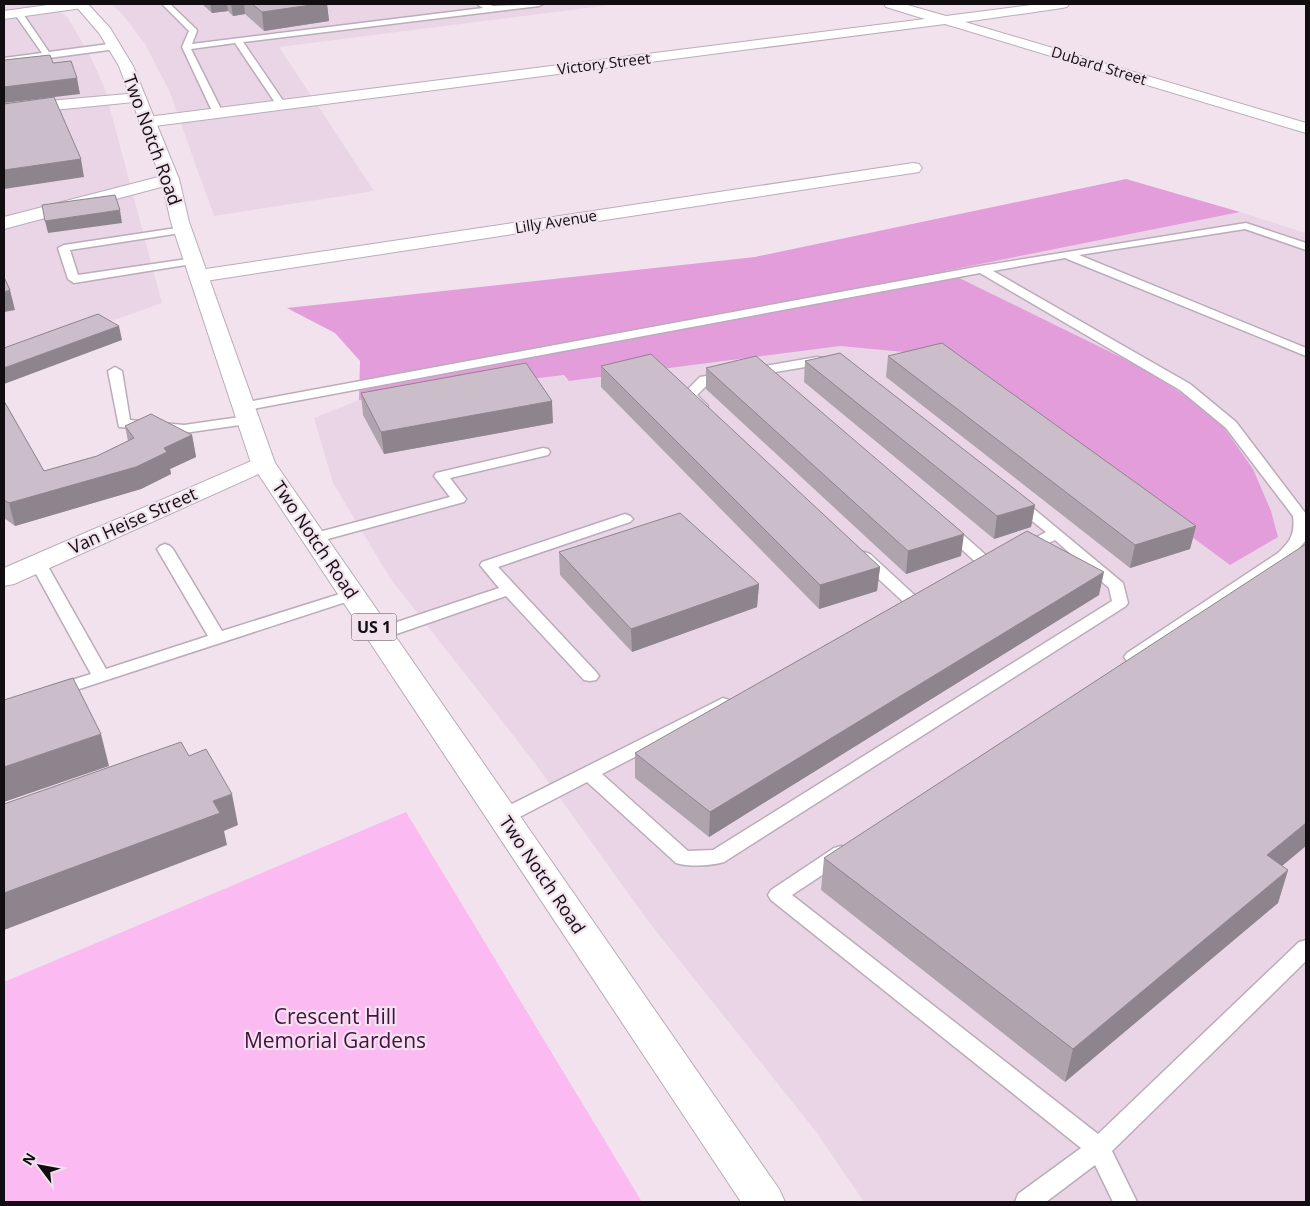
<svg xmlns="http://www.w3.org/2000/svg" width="1310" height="1206" viewBox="0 0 1310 1206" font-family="'Open Sans',sans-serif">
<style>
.built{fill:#ead5e7}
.green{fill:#fbbaf2}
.forest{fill:#e39dda}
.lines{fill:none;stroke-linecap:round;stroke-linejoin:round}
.service-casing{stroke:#baacb8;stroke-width:3}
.minor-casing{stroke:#baacb8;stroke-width:2}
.primary-casing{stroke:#baacb8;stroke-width:2}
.service{fill:#fff;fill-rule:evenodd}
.minor{fill:#fff;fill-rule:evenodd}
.primary{fill:#fff;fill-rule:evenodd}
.wall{fill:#afa3ad}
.shaded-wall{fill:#8e848d}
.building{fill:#cbbdc9;stroke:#8e848d}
.labels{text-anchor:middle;stroke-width:4.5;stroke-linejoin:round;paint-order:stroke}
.far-street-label{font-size:15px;fill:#120d11;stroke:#f1e2ee}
.shield{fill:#f1e2ee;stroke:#554d53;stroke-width:1}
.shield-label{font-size:16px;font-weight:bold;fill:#120d11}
.street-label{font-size:18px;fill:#120d11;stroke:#f1e2ee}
.near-park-label{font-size:21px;fill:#4a0c46;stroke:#f1e2ee}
</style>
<rect width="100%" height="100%" fill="#f1e2ee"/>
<path class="built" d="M4,4h48l16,14 22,38 14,30 58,217 -158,56z
M111,4h507l-339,43 95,144 -160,25 -45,-126 -24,-46 -23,-30z
M1240,212l66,21v969h-442l-47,-69 -169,-212 -114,-159 -144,-184 -57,-95 -19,-65 45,-18 205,-25 6,6 172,-24 179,-21 301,89 -38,-30 -37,-25 -203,-99z"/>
<path class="green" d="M406,812l236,390h-638v-220z"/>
<path class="forest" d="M1126,179l114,33 -295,59 202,99 37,25 38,30 31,44 18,42 7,26 -48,28 -283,-209 -107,-10 -271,35 -5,-6 -205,25 1,-39 -25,-28 -48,-25 468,-51z"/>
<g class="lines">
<defs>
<path id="service" d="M162,4h8l26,25 1,2 -5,13 291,-36 -6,-4h10l6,2 50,-2 -4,2 -296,36 43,63 -5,3 -3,-1 -43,-64 -44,6 32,64 -5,3 -5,-3 -31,-66 7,-16z
M15,11h6l28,41 67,-9 4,3 -4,3 -112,15v-6l38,-5 -28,-40z
M1246,223l60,20v7l-61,-21 -166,26 227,93v8l-241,-98 -72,13 197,113 46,38 70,92v26l-16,19 -151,102 -6,1 -6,-1 -3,-4 3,-4 151,-100c13,-12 17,-19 15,-37l-67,-88 -46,-38 -200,-117 -738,138 -7,-4 7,-4 739,-137z
M183,227l6,3 -2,2 -117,18 8,25 116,-17 6,3 -2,2 -124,20 -6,-4 -10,-31 6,-3z
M817,357l13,2 1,3 -6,4 -8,-1 -108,18 -12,12 11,11 -2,3h-10l-14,-14 18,-18z
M115,367l7,4 8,49 54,5 63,-9 7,4 -7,4 -63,9 -65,-6 -11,-56z
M543,448l5,1 2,3 -2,3 -98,23 16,21 -2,3 -151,41 -5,-2 -3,-3 3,-3 142,-38 -16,-21 2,-3z
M1017,498l5,1 101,84 5,20 -2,3 -402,256c-14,4 -34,5 -48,1l-89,-81 -77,40 -7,2 -7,-2 -3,-5 3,-5 227,-114 6,2 3,4 -3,4 -127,66 86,77 25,-1 399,-249 -3,-13 -54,-48 -27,13h-10l-3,-3 3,-3 28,-15 -34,-27 -2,-3 2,-3z
M625,514l5,2 3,3 -3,3 -132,45 98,105 3,4 -3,4 -6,1 -6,-1 -78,-84 -121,42h-12l-2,-4 2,-4 126,-42 -19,-23 2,-3z
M947,523l5,2 44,39 2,3 -2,3h-12l-42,-39 -3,-3 3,-3z
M165,544l5,2 3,3 49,82 124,-39h12l2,3 -2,3 -297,97 -6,2 -6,-2 -3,-4 3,-4 42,-13 -61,-111 2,-3h12l2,3 60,106 102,-33 -51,-87 3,-3z
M864,552l6,2 52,48 2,3 -2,3h-12l-52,-48 -2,-3 2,-3z
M841,846l7,2 3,5 -3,5 -56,37 306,239 201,-192 7,-2v21l-194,190 25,51h-24l-18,-37 -49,37h-31l3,-8 63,-46 -310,-248 -3,-5 3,-5 63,-42z"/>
<path id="minor" d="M55,4h34l-7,4 -78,11v-8z
M884,4h20l42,12 93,-12h30l-2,3 -5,1 -97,14 341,101v10l-361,-109 -798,103 -6,-2 -2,-3 2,-3 6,-2 778,-98 -39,-12z
M138,93l6,2 2,3 -2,3 -140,14v-10z
M913,163l6,1 3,4 -3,4 -720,110 -7,-2 -3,-4 3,-4 7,-2z
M170,174l6,1 3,4 -3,4 -172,46v-12z
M263,456l9,2 3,5 -3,5 -258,116 -10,2v-18z"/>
<path id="primary" d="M74,4h14l22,24 23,38 46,113 10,43 86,241 504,726 6,13h-44l-490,-739 -80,-241 -10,-43 -42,-113 -20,-33z"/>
</defs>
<use href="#service" class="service-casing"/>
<use href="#minor" class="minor-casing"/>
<use href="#primary" class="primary-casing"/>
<use href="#service" class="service"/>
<use href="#minor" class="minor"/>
<use href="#primary" class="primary"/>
</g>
<path class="wall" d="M202,4h125l2,17 -65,10 -19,-17 -12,2 -5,-5 -16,2z
M888,356l308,170 -6,23 -60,19 -244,-191z
M805,361l230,144 -4,22 -37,12 -190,-157z
M601,366l279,201 -3,24 -58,18 -218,-222z
M706,368l255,188 -55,18 -200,-185z
M361,393l192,30 -169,31 -21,-39z
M4,401l40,70 53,-15 31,-15 -3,-15 67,9 4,22 -26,12 1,5 -30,15 -126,37 -11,-8z
M559,552l200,32 -2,23 -125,45 -72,-77z
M1099,595l-390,242 -74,-59v-25z
M824,858l458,8 6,4 -10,33 -213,179 -244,-192z"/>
<path class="shaded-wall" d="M210,4h17l1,7 -16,2z
M231,4h13l1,10 -12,2z
M318,4h9l2,17 -65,10 -2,-19z
M77,78l3,16 -76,9v-16z
M81,159l3,18 -80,12v-19z
M120,210l2,13 -74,10 -3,-12z
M10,290l5,20 -11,2v-20z
M119,326l3,14 -118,44v-16z
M552,401l1,22 -169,31 -3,-22z
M192,435l4,22 -26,12 1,5 -30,15 -126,37 -6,-23 155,-55z
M1035,505l-4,22 -37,12 3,-23z
M1196,526l-6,23 -60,19 5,-23z
M964,534l-3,22 -55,18 2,-23z
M880,567l-3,24 -58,18 1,-24z
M1104,572l-5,23 -390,242 1,-25z
M759,584l-2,23 -125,45 -1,-23z
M101,734l8,32 -105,36v-35z
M232,794l6,31 -14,6 3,14 -223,85v-37l209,-92z
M1306,823v23l-49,41 10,-32z
M1288,870l-10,33 -213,179 8,-33z"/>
<path class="building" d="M252,4h66l-56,8z
M50,55l3,8 18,-2 6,17 -73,9v-27z
M54,97l27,62 -77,11v-66z
M115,195l5,15 -75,11 -3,-16z
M4,277l6,13 -6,2z
M98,314l21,12 -115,42v-20z
M942,343l254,183 -61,19 -247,-189z
M840,353l195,152 -38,11 -192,-155z
M651,354l229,213 -60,18 -219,-219z
M756,356l208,178 -56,17 -202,-183z
M526,363l26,38 -171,31 -20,-39z
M4,401l40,70 53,-15 37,-18 -9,-12 26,-12 41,21 -28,13 3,4 -31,15 -127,36 -5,-3z
M680,513l79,71 -128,45 -72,-77z
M1027,531l77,41 -394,240 -75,-59z
M1306,544v279l-39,32 21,15 -215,179 -249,-191z
M73,678l28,56 -97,33v-67z
M181,742l8,14 17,-7 26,45 -19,7 7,12 -216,80v-89z"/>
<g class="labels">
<g class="far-street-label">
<text transform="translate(604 64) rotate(-7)" y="5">Victory Street</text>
<text transform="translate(1099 66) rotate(17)" y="5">Dubard Street</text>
<text transform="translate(556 222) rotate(-9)" y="5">Lilly Avenue</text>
</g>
<rect class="shield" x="351.5" y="613.5" width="45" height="27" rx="4"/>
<g class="shield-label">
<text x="374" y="633">US 1</text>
</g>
<g class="street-label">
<text transform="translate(152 140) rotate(70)" y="6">Two Notch Road</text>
<text transform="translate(133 521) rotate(-24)" y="6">Van Heise Street</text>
<text transform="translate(315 540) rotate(56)" y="6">Two Notch Road</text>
<text transform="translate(542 875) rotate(56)" y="6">Two Notch Road</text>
</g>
<g class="near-park-label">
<text x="335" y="1024">Crescent Hill<tspan x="335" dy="24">Memorial Gardens</tspan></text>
</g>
</g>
<rect width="1310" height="1206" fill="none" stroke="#120d11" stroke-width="10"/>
<g transform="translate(40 1166) rotate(302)" stroke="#f1e2ee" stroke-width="4" paint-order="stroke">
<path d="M0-4L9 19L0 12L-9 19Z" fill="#120d11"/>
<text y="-8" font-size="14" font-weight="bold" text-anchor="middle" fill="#120d11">N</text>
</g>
</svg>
